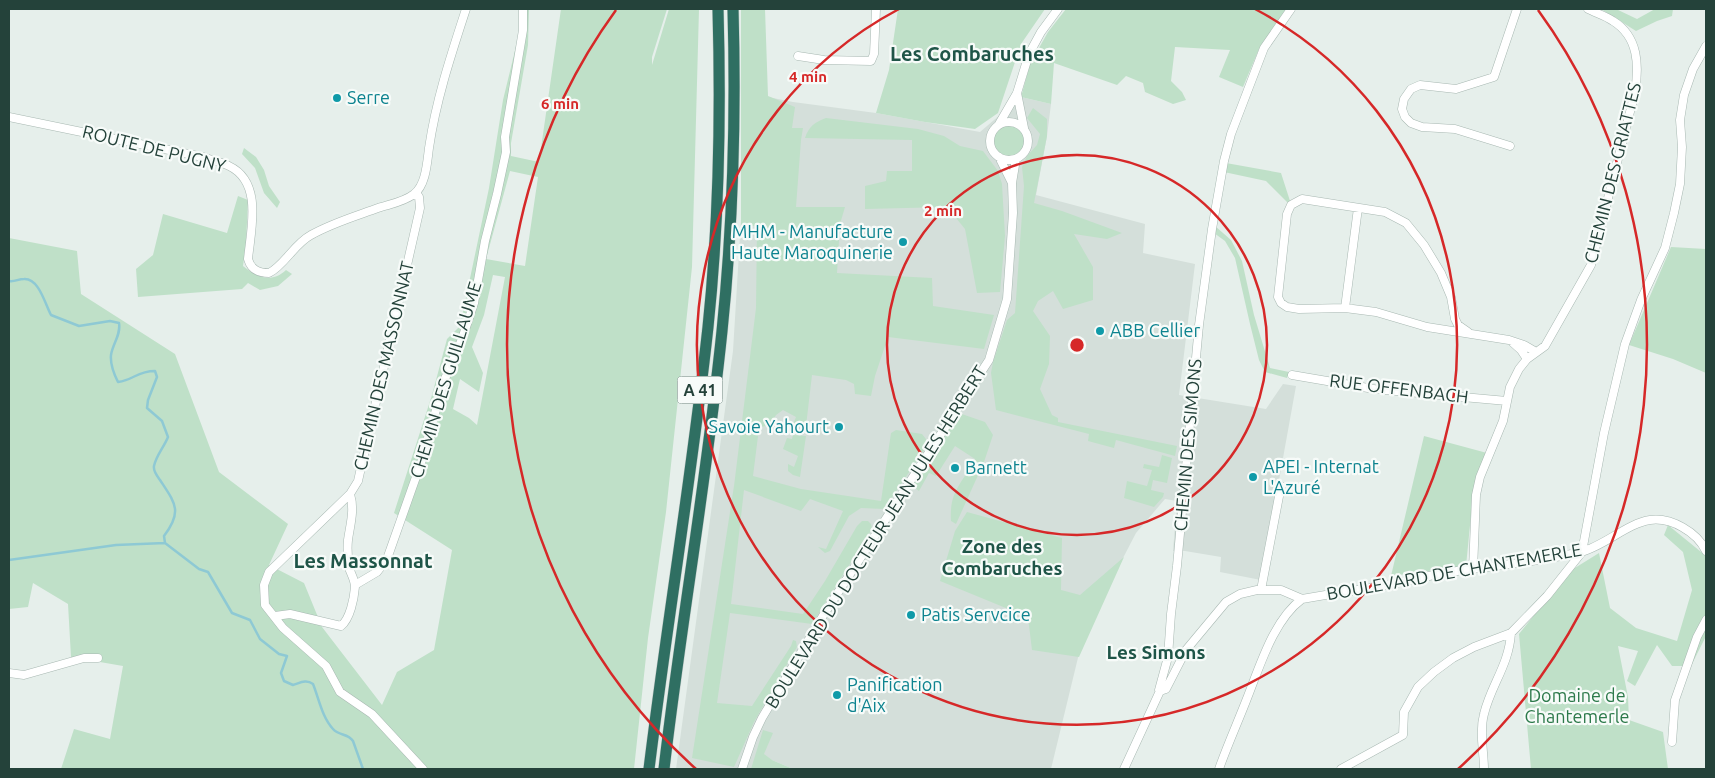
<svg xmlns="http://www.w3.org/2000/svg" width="1715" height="778" viewBox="0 0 1715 778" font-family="Ubuntu,sans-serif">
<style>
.built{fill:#d4dfda}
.green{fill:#bfe0c8;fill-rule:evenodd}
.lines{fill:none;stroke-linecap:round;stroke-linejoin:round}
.stream{stroke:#8ec9d4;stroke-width:2.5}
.minor-casing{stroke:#a8b8b2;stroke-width:9}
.highway-casing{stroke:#c2cac8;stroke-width:12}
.minor{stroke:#fff;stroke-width:8}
.highway{stroke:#2f6f62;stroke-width:11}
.ring{fill:none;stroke:#d62828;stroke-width:2.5}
.culture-dot{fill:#0f9aa8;stroke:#f7fbf9;stroke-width:2}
.labels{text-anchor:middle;stroke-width:4.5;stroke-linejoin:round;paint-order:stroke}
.shield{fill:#f7fbf9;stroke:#637a73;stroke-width:1}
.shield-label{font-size:16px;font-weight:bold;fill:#24423a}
.culture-label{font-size:18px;fill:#0d838f;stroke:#f7fbf9;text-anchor:start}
.street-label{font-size:18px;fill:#24423a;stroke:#f7fbf9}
.park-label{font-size:18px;fill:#2d7a4b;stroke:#f7fbf9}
.neighbourhood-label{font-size:19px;font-weight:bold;fill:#1f5548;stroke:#f7fbf9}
.quarter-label{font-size:20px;font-weight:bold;fill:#1f5548;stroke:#f7fbf9}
.centre{fill:#d62828;stroke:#f7fbf9;stroke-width:2.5}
.ring-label{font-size:15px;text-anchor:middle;font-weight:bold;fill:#d62828;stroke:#f7fbf9;stroke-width:4.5;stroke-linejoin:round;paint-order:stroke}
</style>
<rect width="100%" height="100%" fill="#e6efeb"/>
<path class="built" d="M768,97l25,5 83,11 104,19 41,-35 30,7 -4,32 -11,59 109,29 -2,29 52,11 -16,131 87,14 17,-25 13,2 -35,194 -41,-8 1,-15 -36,-6h-12l4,-50 -12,-2 -29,34 -52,100 -33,136h-258l-21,-9 -7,9h-89l57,-418 15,-246z"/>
<path class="green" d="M521,9h8l-1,36 -17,98v13l28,6 22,-153h106l-15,48v8l17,-56h30l-7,258 -26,245 -18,126 -14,131h-573l13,-40 36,10 13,-73 -52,-9 -3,-53 -35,-21 -5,24 -19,2v-371l68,13 4,43 94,60 44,118 69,52 -19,41 35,18 18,44 60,78 15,-33 37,-22 18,-100 -58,-37 38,-118 15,-56 13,-13 29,-138 14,-88 16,-66zM510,171l28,6 -13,89 -39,-7zM493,275l12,2 -28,148 -8,-7 -16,-9 7,-30 19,13 4,-19 -11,-26 12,-32z
M741,9h24l3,87 27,11 -3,21h11l-2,12 -5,67h49l-5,17 -3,49 95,5 1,28 61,9 -10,34 -96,-12 -13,39 -4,20 -16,-2 -1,-10 -8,-4 -34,-5 -6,51 -13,-2 3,-7 -13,-7 -7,5 -6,10 -9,2 -3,9 -5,40 48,13 80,12 10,-68 5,-3 26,4 7,9 -45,66 -23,-1 -12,8 -19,35 -5,2 -7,-6 8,2 17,-38 -33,-12 -9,12 -57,-21 -13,114 72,10 22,-33 32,-55 5,-5h6l3,3 1,5 -60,95 -82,-11 -13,90 35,3 39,-60 2,-6 3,1 1,6 -43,75 -20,45 -42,-9 42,-272 22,-178 1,-82h-16z
M898,9h147l-24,35 -23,69 -23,16 -50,-7 -49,-9 13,-43z
M1066,9h220l-27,40 -16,38 -24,-10 11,-27 -55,-3 -4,34 11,11 4,8 -13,4 -28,-12 -2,-9 -17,-7 -9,9 -63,-22 -3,41 -30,-7 9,-33 18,-32z
M1601,9h15l21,10 18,-10h18l-1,7 -15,5 -21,10z
M1033,108l14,11v17l-13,67 28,8 60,22 -15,6 -33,-5 19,33v33l-30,9 -10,-18 -15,10 -5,10 17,25 -1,28 -9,25 12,26 6,3v4l119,24 -2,10 -59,-16 -2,8 -26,-7 1,-7 -93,-24 -5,-37 2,-11 14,-42 8,-7 9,-127 -2,-19 5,-11 10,-11 3,-11 -13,-16z
M826,118l92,11 26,7 16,10 23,5 15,20 4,13 3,52 -5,56 -23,1 -12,-64 -18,-22 -82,2v-23l21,-5 1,-10h25v-31l-107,-2c4,-12 10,-16 21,-20z
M994 141a15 15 0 1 1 30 0a15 15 0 1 1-30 0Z
M244,148l12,9 8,13 5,16 11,16 -3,6 -13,-15 -9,-25 -13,-14z
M1226,163l55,10 9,28 -2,2 -22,-22 -42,-9z
M238,196l10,4 -2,44 -3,22c14,11 28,18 43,4l6,4 -14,12 -18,4 -12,-7 -6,6 -104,8 -2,-28 17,-14 10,-41 64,19z
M1215,226l16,14 11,21 12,54 16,53 19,4 -2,6 -22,-6 -6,-12 -9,-36 -15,-66 -10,-17 -11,-8z
M1671,247l35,2v124l-33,-14 -44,-14z
M956,412l29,10 8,13 -9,27 -28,62 -5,-3c-2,-30 11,-37 24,-62l-20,-13 -19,30 -7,-3 -10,18 -8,-6z
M793,435l13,1 -6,41 -7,-2 -5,-4v-7l6,3 4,-11 -15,-7 4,-11 5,1z
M1424,436l63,17 -14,42 -7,71 -75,10z
M1162,455l10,3 -5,25 -14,-3 -2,10 13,3 -1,4 -9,10 -30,-9 3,-17 20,5 5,-16 -9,-2 1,-4 15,3z
M967,512l95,26 -1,52 19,5 44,-38 -45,100 -47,-7 -4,-33 -88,-36 15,-50z
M1668,525l38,31v80l-15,30h-19l-15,-21 -22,41 -8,-5 11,-30 -20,-5 10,51 1,23 34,12 5,37h-137l-12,-135 51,-63 29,-18 11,55 26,20 41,13 15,-51 -9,-38 -19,-17z
M763,730l10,3 -9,21 8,6 21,9h-42z"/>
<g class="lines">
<path class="stream" d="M9,281c6,1 9,-2 15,-2 15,-1 21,25 27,36l28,11 31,-5 9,2c2,12 -6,20 -8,32 -1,10 3,19 7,27 16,-2 19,-11 37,-11l2,6 -9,23 -1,8 15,13 6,16c-4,10 -12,19 -14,29 -1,5 3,10 6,14 15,23 23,31 4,56l1,7 34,26 9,3 24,41 18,7 10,19 19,15 8,2 -6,17 3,8 9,4c7,-2 13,-6 20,-1 6,15 9,33 20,45 6,7 15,4 20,12l10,28
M9,560l107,-15 49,-2"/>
<defs>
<path id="minor" d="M1291,9l-27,39 -33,86 -7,27 -12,68 -13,96 -22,241 -6,48 -3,43 -9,33 1,1 6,-2 20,-39 40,-48 14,-8 17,-4h24l21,9
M798,56l26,4 47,1 3,-7 2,-45
M1017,93l7,35
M9,117l194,40c8,3 18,5 26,9 34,16 22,63 19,93 3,11 11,14 21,14 15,-7 25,-29 42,-38 21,-12 45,-19 67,-27 12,-4 26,-6 36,-14 12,-9 13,-31 15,-46 7,-48 22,-93 37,-139
M990 141a19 19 0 1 1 38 0a19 19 0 1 1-38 0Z
M999,124l18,-31 12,-39 12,-22 17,-23
M1510,146l-55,-17 -33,-2 -11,-4 -6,-6 -3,-8 2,-10 7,-10 9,-4 36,4 38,-12 23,-68
M1012,183l4,-24
M416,193l3,4 1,11 -62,273 -8,13 -81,78 -5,13 1,20 18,23 43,38 14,26 32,22 51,55
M1345,308l13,-100
M1468,332l-10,-7 -3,-6 -4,-22 -10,-24 -17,-28 -18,-22 -21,-11 -83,-13 -11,6 -4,9 -9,83 3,6 6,4 12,2 46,-1 31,4 51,15 82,13 15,5 12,7
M1512,342l9,8 6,9
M1292,375l82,14 133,12
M1473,570l3,-75 4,-18 23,-56 7,-34 9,-18 8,-10 18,-13 46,-81 44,-173c4,-26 4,-55 -22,-71 -7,-5 -17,-8 -25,-12
M355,585l22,-13 10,-13 35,-99 22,-79 18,-42 12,-36 11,-62 12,-47 9,-42 -1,-15 18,-107v-21
M1261,590l20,-104
M275,616l15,-2 51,12c9,-7 13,-27 14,-39 0,-7 -4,-13 -6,-19 -1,-8 -2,-19 -1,-28 2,-15 7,-30 2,-46
M9,673l15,2 60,-17h14
M1672,742l3,-42 22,-63 9,-17
M742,769l11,-32 9,-19 62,-104 165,-254 18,-61 6,-86 -1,-30 -13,-26
M1124,769l36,-78
M1219,769c8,-23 18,-45 27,-68 13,-32 27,-81 56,-102 27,-5 53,-8 79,-13 23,-4 45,-10 68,-14 44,-6 88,-10 132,-20 23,-6 47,-29 69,-32 21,-3 47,12 56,31
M1341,769l62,-34 1,-23 14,-25 16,-15 19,-14 21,-11 37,-14 36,-37 35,-44 22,-119 21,-89 16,-44 24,-52 9,-35 6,-29 2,-37 -2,-27 4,-25 9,-26 13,-23
M1484,769c0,-17 -5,-37 0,-55 7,-29 25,-49 27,-81"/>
<path id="highway" d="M649,769c18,-147 43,-294 59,-442 11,-105 13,-212 10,-318
M664,769c17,-146 43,-291 58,-438 11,-107 14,-215 11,-322"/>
</defs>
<use href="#minor" class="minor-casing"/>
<use href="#highway" class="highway-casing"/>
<use href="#minor" class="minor"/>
<use href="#highway" class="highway"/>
</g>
<g class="ring">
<circle cx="1077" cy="345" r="190"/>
<path d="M1255 9A380 380 0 1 1 899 9"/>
<path d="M696 769A570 570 0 0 1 616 10M1538 10A570 570 0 0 1 1458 769"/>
</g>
<g class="culture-dot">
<circle cx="337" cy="98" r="5"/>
<circle cx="903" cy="242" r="5"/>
<circle cx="1100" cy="331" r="5"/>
<circle cx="839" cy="427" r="5"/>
<circle cx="955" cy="468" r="5"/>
<circle cx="1253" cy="477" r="5"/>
<circle cx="911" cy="615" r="5"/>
<circle cx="837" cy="695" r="5"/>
</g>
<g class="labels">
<rect class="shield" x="677.5" y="376.5" width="45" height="27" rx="4"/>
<g class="shield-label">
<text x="700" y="396">A 41</text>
</g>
<g class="culture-label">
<text x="347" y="104">Serre</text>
<text x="893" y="238" text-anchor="end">MHM - Manufacture<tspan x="893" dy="21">Haute Maroquinerie</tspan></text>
<text x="1110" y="337">ABB Cellier</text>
<text x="829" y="433" text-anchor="end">Savoie Yahourt</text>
<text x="1263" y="473">APEI - Internat<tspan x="1263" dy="21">L'Azuré</tspan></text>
<text x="965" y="474">Barnett</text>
<text x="921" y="621">Patis Servcice</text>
<text x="847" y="691">Panification<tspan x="847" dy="21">d'Aix</tspan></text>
</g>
<g class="street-label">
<text transform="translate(154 149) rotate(14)" y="6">ROUTE DE PUGNY</text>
<text transform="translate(1613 173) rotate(-76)" y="6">CHEMIN DES GRIATTES</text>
<text transform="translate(384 366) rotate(-77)" y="6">CHEMIN DES MASSONNAT</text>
<text transform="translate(446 380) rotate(-73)" y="6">CHEMIN DES GUILLAUME</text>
<text transform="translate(1399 389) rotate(7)" y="6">RUE OFFENBACH</text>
<text transform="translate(1188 445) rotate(-85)" y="6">CHEMIN DES SIMONS</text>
<text transform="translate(876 537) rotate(-58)" y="6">BOULEVARD DU DOCTEUR JEAN JULES HERBERT</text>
<text transform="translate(1454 572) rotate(-10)" y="6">BOULEVARD DE CHANTEMERLE</text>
</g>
<g class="park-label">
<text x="1577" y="702">Domaine de<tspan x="1577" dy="21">Chantemerle</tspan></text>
</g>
<g class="neighbourhood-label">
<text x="1002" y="553">Zone des<tspan x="1002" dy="22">Combaruches</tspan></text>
<text x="1156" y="659">Les Simons</text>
</g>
<g class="quarter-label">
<text x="972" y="61">Les Combaruches</text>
<text x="363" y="568">Les Massonnat</text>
</g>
</g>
<circle cx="1077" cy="345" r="8" class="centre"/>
<g class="ring-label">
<text x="808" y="82">4 min</text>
<text x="560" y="109">6 min</text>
<text x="943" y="216">2 min</text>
</g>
<rect width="1715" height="778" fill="none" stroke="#24423a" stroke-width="20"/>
</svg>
